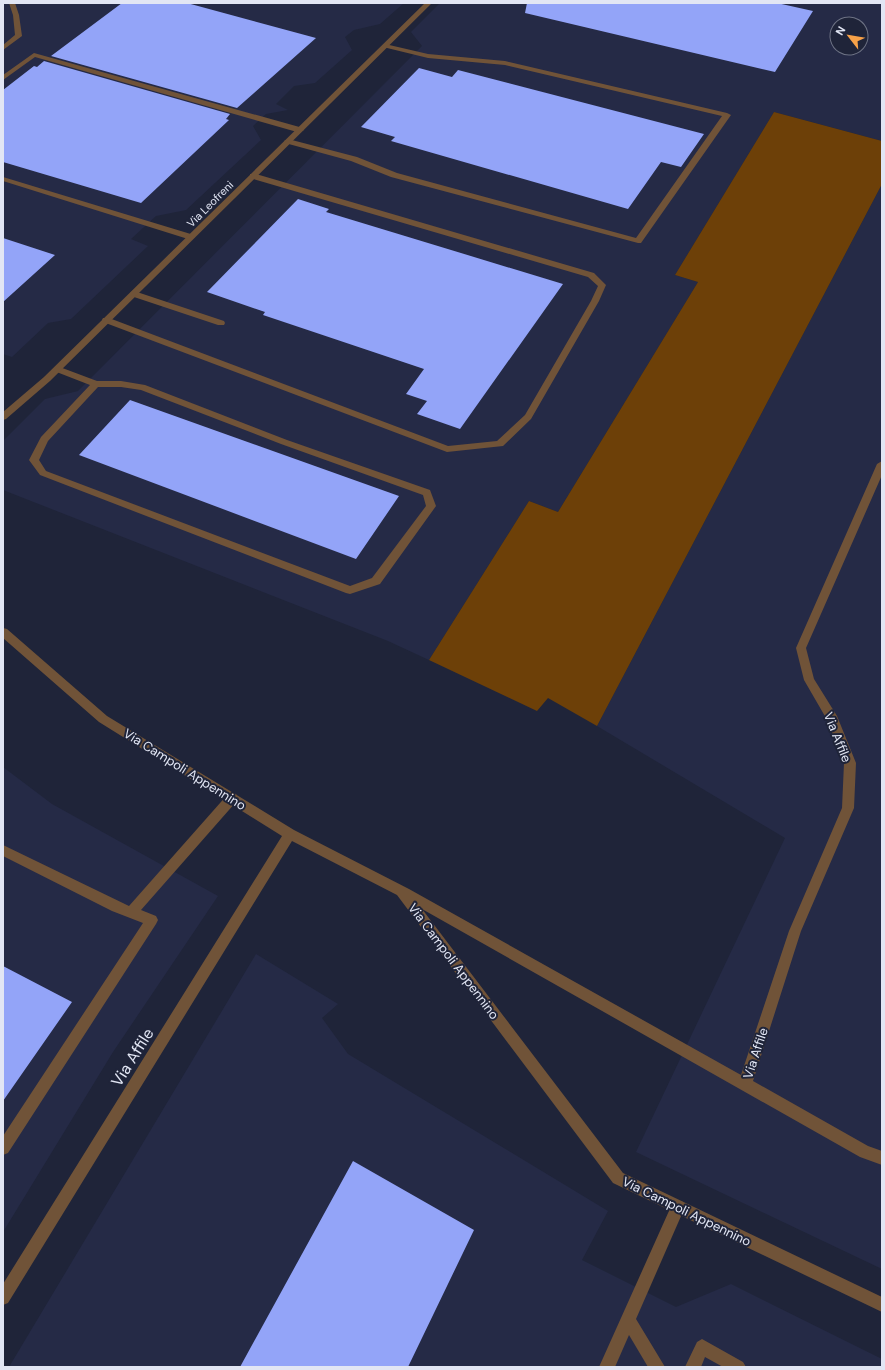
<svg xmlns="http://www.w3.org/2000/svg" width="885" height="1370" viewBox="0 0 885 1370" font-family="'DM Sans',sans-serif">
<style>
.built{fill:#252a46;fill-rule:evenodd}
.green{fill:#6d4008}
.building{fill:#93a4f8}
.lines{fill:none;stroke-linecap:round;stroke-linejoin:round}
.service{fill:#705338;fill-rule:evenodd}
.minor{fill:#705338;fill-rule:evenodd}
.labels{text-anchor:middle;stroke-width:4;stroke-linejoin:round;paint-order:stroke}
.far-street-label{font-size:11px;fill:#e2e6f4;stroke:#1f2439}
.street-label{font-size:13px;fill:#e2e6f4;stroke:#1f2439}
.near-street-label{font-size:16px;fill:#e2e6f4;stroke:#1f2439}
</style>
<rect width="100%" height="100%" fill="#1f2439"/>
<path class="built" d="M3,3h401l-24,21 -26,6 -9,7 7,13 -37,33 -21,3 -18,18 12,6 -22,4 -13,12 8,14 -75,70 -30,6 -25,23 17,7 -77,73 -23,4 -36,34 -9,-3z
M440,3h442v138l-108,-29 -99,163 23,7 -140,230 -29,-11 -100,159 -41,-19 -385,-151v-49l42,-42 33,-8 344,-345 -11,-14zM837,24h24v24h-24z
M882,184v1085l-246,-117 149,-314 -188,-112z
M3,767l49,37 166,92 -105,156 -110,180z
M256,954l82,50 -16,14 26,36 260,157 -26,49 94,47 55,-23 151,75v8h-873z"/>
<path class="green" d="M774,112l108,29v43l-285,542 -49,-28 -11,13 -108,-51 100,-159 29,11 140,-230 -23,-7z"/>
<path class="building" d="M122,3h65l129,35 -79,70 -186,-52z
M527,3h250l36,8 -38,61 -250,-59z
M44,61l186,53 -4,5 3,1 -88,83 -138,-41v-72l31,-24 3,1z
M419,68l33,9 6,-7 246,64 -23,33 -20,-5 -33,47 -237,-68 4,-4 -34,-10z
M298,199l31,10 -3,3 237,72 -103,145 -43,-15 10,-13 -21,-7 18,-25 -161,-54 2,-3 -58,-20z
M3,238l52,17 -52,47z
M130,400l269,96 -43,63 -277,-104z
M3,966l69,36 -69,99z
M353,1161l121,69 -66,137h-168z"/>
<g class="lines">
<path class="service" d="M9,3h6l4,12 3,21 -19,14v-5l12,-10 -2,-20z
M385,44l43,10 77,7 222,52 4,2 -90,128h-3l-247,-66 -40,-16 -66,-18 -1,-2 4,-2 69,18 40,16 239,65 86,-122 -217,-51 -77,-7 -45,-11 -1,-1z
M34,53l269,75 1,2 -4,2h-3l-262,-75 -32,23v-5z
M250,174h6l338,99 12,12 -7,16 -68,118 -28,27 -56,6 -344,-130 -1,-2 1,-2h6l339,128 49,-5 28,-26 66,-114 7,-15 -10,-9 -338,-99z
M3,177l191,58 1,2 -4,2h-3l-185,-58z
M134,291l90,30 1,2 -1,2h-6l-87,-29 -1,-2 1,-2z
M57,366l40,15h24l24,4 142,55 143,50 6,16 -56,78 -30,10 -4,-1 -306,-118 -11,-15 12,-23 49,-52 -36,-14 -1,-2zM98,387h23l20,3 140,54 142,51 3,11 -54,72 -22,8 -304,-115 -7,-11 9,-19z
M232,793l4,1 2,4 -2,4 -95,108 15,6 2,4 -2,4 -148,229 -5,2v-19l140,-213 -31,-12 -109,-55v-11l126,61 99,-112z
M678,1200l5,2 2,5 -49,112 29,48h-17l-19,-32 -14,32h-16l74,-165z
M702,1339l41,23 3,5h-23l-18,-10 -4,10h-16l12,-25z"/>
<path class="minor" d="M425,3h7l-382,378 -44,38 -3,1v-8l41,-35z
M882,461v14l-76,173 8,31 23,37 19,47 -2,45 -53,123 -48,150 115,65 14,5v14l-22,-8 -438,-248 201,264 259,124v15l-269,-129 -216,-288 -105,-54 -284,462 -5,2v-21l279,-448 -183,-114 -96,-84v-10l4,1 100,87 187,114 115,59 332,186 48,-144 53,-123 2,-45 -18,-45 -22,-38 -8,-32 81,-184z"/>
</g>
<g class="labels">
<g class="far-street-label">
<text transform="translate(210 204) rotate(-45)" y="4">Via Leofreni</text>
</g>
<g class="street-label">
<text transform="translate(838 737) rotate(68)" y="5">Via Affile</text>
<text transform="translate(185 769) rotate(32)" y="5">Via Campoli Appennino</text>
<text transform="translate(454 961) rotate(53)" y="5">Via Campoli Appennino</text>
<text transform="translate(755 1053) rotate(-72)" y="5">Via Affile</text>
<text transform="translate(687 1211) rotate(26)" y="5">Via Campoli Appennino</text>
</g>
<g class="near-street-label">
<text transform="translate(132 1057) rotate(-58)" y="6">Via Affile</text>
</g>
</g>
<rect width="885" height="1370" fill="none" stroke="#e2e6f4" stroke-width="8"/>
<g transform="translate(849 36) rotate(301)"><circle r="19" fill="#1f2439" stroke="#6d7284"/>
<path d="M0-3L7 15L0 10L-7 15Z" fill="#f7a148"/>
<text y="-6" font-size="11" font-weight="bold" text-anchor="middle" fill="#e2e6f4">N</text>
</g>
</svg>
